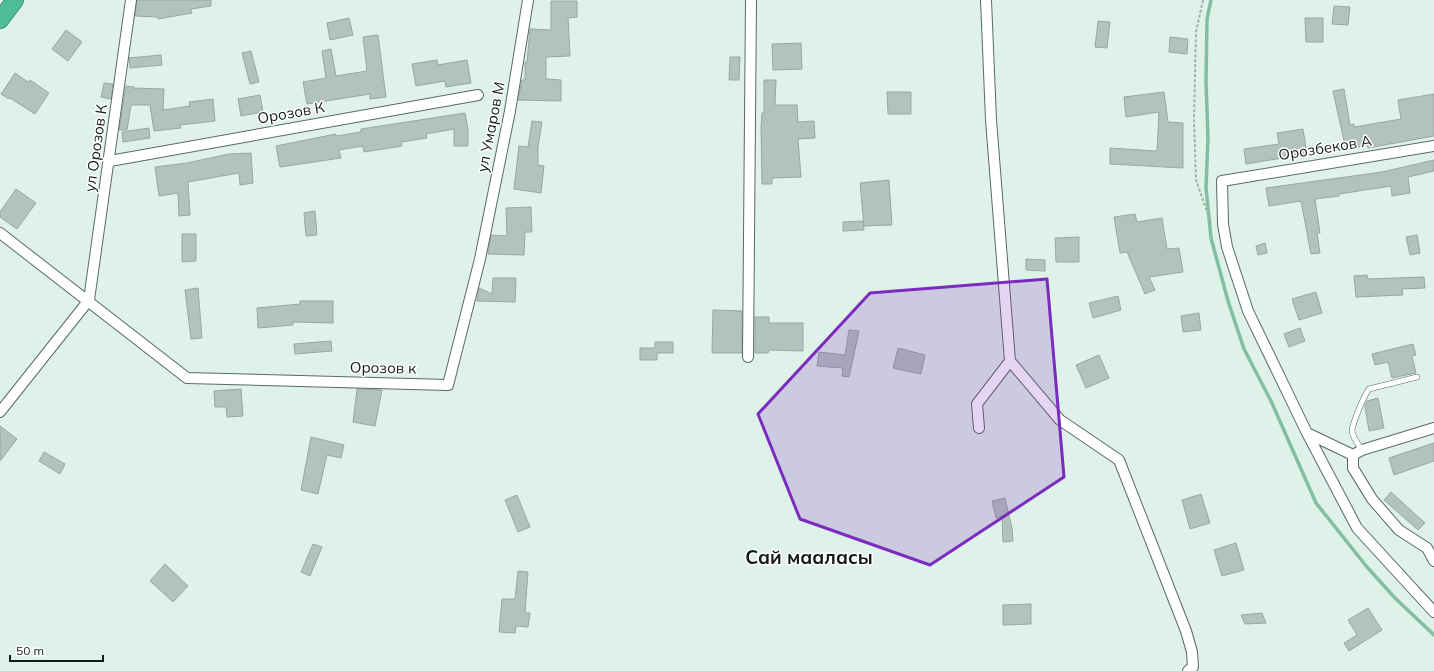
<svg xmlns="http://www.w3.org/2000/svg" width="1434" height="671" viewBox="0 0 1434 671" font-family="Mulish,sans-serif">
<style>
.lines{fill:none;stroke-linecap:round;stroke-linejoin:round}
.stream{stroke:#82bea3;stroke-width:3.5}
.building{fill:#b1c3bb;stroke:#97a8a0}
.service-casing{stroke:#596a62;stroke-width:6}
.minor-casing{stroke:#596a62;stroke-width:12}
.trunk-casing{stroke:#1c795a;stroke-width:18}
.path{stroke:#a0afa8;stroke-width:2;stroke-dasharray:3 2;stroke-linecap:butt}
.service{stroke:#fff;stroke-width:5}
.minor{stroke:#fff;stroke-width:10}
.trunk{stroke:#4ebc98;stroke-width:17}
.marked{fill:#7b2cbf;fill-opacity:0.2;stroke:#7b2cbf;stroke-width:3;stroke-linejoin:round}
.labels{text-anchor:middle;stroke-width:3;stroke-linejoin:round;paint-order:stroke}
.street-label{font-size:15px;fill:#121916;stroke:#fff}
.district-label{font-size:19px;font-weight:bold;fill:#121916;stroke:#fff}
</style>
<rect width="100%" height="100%" fill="#dff2e9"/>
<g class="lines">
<path class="stream" d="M1211,0l-4,19 -1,63 2,55 -2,51 5,50 17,63 16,48 27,52 45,102 51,64 28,31 39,37"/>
</g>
<path class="building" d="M137,0h74v6l-20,3 1,4 -34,6v-2l-23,-1z
M551,1h26v16l-9,1 2,38 -24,1v22l15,1v21l-43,-1 4,-20h3v-18h2l3,-33 21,1z
M1334,6l16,1 -2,18 -16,-1z
M349,18l4,17 -23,5 -3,-17z
M1305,18h18v24h-17z
M1098,21l12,1 -3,26 -12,-1z
M66,30l16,12 -14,19 -16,-12z
M378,35l8,62 -16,2v-5l-63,10 -4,-22 23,-4 -4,-27 9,-2 5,27 31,-5 -4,-34z
M1170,37l18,2 -1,15 -18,-2z
M801,43l1,26 -29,1 -1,-26z
M251,51l8,31 -9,2 -8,-31z
M161,55l1,10 -32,3 -1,-10z
M730,57h10l-1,23h-10z
M437,60l1,5 29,-5 4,23 -25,4 -1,-6 -29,5 -4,-22z
M15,73l13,9 2,-2 19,13 -14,21 -25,-16 -1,1 -8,-5z
M764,80h12l-1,25h22l1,17 16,-1 1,17 -17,1 3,38 -29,1v6h-10l-1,-58 1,-13h2z
M104,83l9,1 -2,15 -10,-2z
M126,86l8,1 -1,1 31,1 -1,21 27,-4 -1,-4 24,-3 2,22 -35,4 1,3 -27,3 -4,-26h-19l-4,25h-8z
M1344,89l6,36 4,-1v3l47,-8 -3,-19 36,-6v42l-66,12 -1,-3 -21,5 -13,-59z
M887,92h24v22h-23z
M1164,92l4,30 15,1v45l-73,-4v-16l47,3 2,-39 -33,5 -2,-20z
M260,95l3,17 -22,4 -3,-17z
M465,113l3,17v16h-14v-17l-28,5 1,4 -26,4 1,4 -38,6 -1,-6 -24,4 2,8 -61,9 -4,-21 60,-12v2l25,-4v-3z
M532,121l10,1 -4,25v18l6,1 -3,27 -27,-4 5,-43 9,1z
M149,128l1,10 -27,4 -1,-10z
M1303,129l4,25 -61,10 -2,-15 35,-5 -2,-11z
M251,153l2,30 -13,2 -1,-12 -51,9 2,33 -11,1 -1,-23 -19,3 -4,-29 32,-4 42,-9z
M1434,160v11l-26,6 2,16 -18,3 -1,-10 -52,8v2l-24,3 5,34h-3l3,20 -9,1 -10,-53 -32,5 -3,-18 116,-16z
M889,180l3,45 -28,1 -4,-43z
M16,189l20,14 -19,26 -17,-12v-5z
M531,207l1,25h-7l-1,23 -36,-1 3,-19 16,1 -1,-28z
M315,211l2,24 -11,1 -2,-23z
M1135,214l2,8 25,-4 5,31 12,-1 4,24 -34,5 6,13 -10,4 -18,-42 -7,1 -6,-36z
M863,221l1,9 -21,1v-9z
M182,234h14v27l-14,1z
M1417,235l3,18 -10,2 -4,-18z
M1079,237v25h-23l-1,-24z
M1265,243l2,10 -9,2 -2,-9z
M1026,259l19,1v11l-19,-1z
M1367,275l1,4 56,-2 1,11 -23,1 1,6 -47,2 -2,-21z
M493,278h23l-1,24 -38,-1 2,-13 13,6z
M198,288l4,50 -11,1 -6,-49z
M1316,292l6,21 -23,7 -7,-21z
M1118,296l3,14 -28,8 -4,-15z
M300,301h33v22l-40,-1v3l-35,3 -1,-20 43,-4z
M713,310l29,1v42h-30z
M1199,313l2,17 -18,2 -2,-16z
M755,317h14v6h34v28l-34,-1 -1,3h-13z
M1300,328l5,13 -16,6 -5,-13z
M849,330l10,1 -10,46 -7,-1 1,-8 -26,-2 2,-14 26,3z
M331,341l1,10 -37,3 -1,-10z
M655,342h18v11h-16v7h-17v-12h15z
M1413,344l3,11 -4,1 4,17 -24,5 -4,-16 -13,3 -3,-11z
M898,348l27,7 -4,19 -28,-6z
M1099,355l10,23 -23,10 -10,-23z
M241,389l2,27 -16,1 -1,-10h-11l-1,-16z
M357,389l25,1 -7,36 -22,-4z
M1378,398l6,30 -15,3 -4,-25 2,-5z
M0,426l17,13 -17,22z
M311,437l33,8 -3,13 -14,-3 -9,39 -17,-4z
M1434,443v18l-40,14 -5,-17z
M44,452l21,12 -5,10 -21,-13z
M1391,492l34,31 -7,7 -34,-30z
M1201,494l9,29 -20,6 -8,-29z
M517,495l13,32 -12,5 -13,-32z
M1005,498l7,30 1,13 -10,1 -1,-26 -6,2 -4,-17z
M1236,543l8,27 -22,6 -8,-26z
M313,544l9,3 -12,29 -9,-4z
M165,564l23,22 -15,16 -23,-21z
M518,571l10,1 -3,41h5l-2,14 -12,-1 -1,7 -16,-1 3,-33h13z
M1031,604v20l-28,1v-20z
M1368,608l14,22 -33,21 -5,-8 13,-8 -9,-15z
M1262,613l4,10 -21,1 -4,-9z"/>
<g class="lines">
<defs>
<path id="service" d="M1362,450c-4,-6 -10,-13 -10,-20 1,-7 12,-35 17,-41l48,-12"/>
<path id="minor" d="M1434,146l-212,35 1,43 4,23 21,64 59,122 50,95 77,84
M110,161l368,-66
M0,233l187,145 261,7 32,-126 30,-148 18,-111
M748,357l3,-357
M1010,361l50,59 59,40 67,171 6,21 1,15 -5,4
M0,412l89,-112 42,-300
M979,428l-2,-24 33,-43 -19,-241 -5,-120
M1434,428l-72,22 -9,5v13l19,31 27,31 28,18 7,13
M1307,433l46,22"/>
<path id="trunk" d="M0,20l15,-20"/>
</defs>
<use href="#service" class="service-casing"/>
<use href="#minor" class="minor-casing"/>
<use href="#trunk" class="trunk-casing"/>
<path class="path" d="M1203,0l-7,32 -2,87 2,61 15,43"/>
<use href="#service" class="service"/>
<use href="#minor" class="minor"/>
<use href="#trunk" class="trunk"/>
</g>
<path class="marked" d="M1047,279l17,198 -134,88 -130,-46 -42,-105 112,-121z"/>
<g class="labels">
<g class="street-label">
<text transform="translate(291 113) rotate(-10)" y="5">Орозов К</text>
<text transform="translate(491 127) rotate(-79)" y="5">ул Умаров М</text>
<text transform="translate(96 148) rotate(-82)" y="5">ул Орозов К</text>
<text transform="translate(1325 148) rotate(-9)" y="5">Орозбеков А</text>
<text transform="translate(383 368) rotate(1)" y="5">Орозов к</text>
</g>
<g class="district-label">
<text x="809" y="564">Сай мааласы</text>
</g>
</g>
<path d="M10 655v6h93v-6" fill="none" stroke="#121916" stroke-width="2"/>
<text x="16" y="655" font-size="12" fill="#121916" stroke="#ffffff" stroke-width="3" paint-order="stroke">50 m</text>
</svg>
